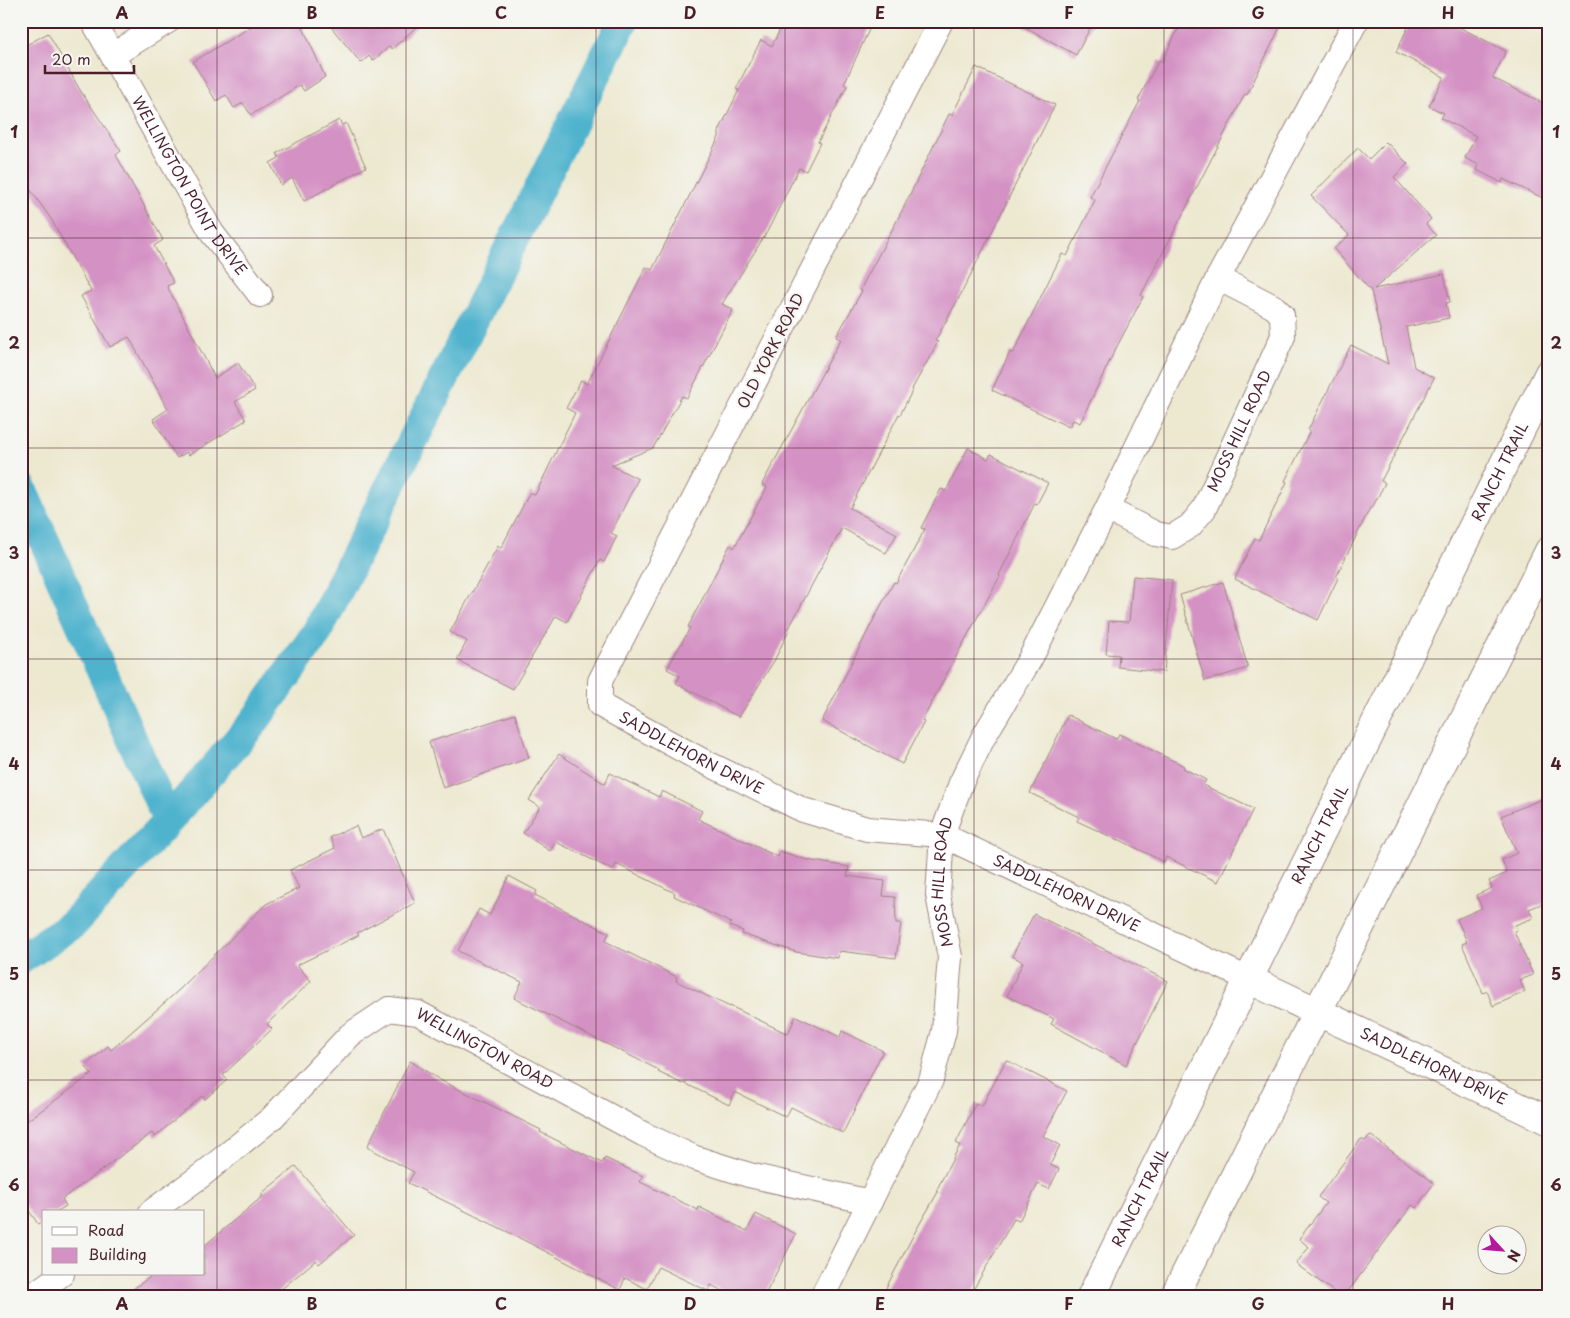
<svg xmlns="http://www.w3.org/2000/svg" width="1570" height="1318" viewBox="0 0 1570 1318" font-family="'Playpen Sans',sans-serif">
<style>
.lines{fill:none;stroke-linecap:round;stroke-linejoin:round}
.canal{stroke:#4fb3ce;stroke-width:31}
.building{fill:#d491c4}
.street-casing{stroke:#9c847e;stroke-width:26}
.secondary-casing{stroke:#9c847e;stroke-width:30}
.street{stroke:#fff;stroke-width:24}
.secondary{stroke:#fff;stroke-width:28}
.grid{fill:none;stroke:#4a1f2b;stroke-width:1;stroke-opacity:0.55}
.labels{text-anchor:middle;stroke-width:5;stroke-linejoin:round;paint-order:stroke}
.street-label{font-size:15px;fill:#4a1f2b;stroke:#f6f6f2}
.neatline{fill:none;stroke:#4a1f2b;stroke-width:2}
.grid-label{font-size:16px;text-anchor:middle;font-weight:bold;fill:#4a1f2b}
</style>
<rect width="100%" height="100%" fill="#f6f6f2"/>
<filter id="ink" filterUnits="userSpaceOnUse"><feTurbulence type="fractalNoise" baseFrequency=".02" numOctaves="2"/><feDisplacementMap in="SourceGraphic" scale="10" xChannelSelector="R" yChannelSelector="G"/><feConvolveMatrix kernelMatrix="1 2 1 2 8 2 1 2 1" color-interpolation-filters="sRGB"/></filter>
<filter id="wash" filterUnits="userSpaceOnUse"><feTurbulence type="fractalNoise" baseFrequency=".0096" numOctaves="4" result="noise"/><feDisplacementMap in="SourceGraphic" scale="20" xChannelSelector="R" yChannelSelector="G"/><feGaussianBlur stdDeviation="1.12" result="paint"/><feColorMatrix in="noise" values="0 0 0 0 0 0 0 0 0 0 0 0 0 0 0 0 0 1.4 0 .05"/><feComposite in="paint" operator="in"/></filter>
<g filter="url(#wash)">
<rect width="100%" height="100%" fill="#ede9d1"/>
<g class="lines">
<path class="canal" d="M21,488l147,333
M21,959l52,-35 95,-103 85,-98 63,-89 307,-613"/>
</g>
<g id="blocks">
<path class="building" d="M260,21h40l25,56 -21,14 -4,-6 -49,30 -8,-12 -9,5 -8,-13 -10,6 -23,-39z
M326,21h97l-31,28 -2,-3 -17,15 -4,-5 -8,7z
M784,21h89l-29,63 3,2 -29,56 2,1 -14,28 -7,-3 -32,64 -45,72 11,6 -46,88 -5,-2 -29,52 -42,17 27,14 -27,54 6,3 -13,26 -4,-2 -33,62 -11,-6 -43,73 -56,-29 10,-19 -17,-9 48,-86 3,2 29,-56 5,3 40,-82 -9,-5 15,-28 6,4 59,-117 6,3 67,-133v-6l20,-41 -3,-1 25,-49 11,6z
M1014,21h80l-18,34z
M1182,21h101l-36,74 -2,-1 -104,201 2,2 -30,57 -33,69 -7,-3 -4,7 -77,-37 18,-38 3,1 49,-99 5,2 28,-56 -5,-3 50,-96 -2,-1 21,-40 3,2z
M1411,21h36l59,30 -13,27 56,28v95l-46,-22 -1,4 -25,-13 2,-5 -14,-7 11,-22 -35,-18 3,-5 -15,-7 15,-29 -48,-25z
M48,33l32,57 41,61 -5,4 47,85 -9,6 20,37 -7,3 48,92 23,-15 17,27 -20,12 11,18 -57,35 -2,-3 -10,6 -24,-39 15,-10 -39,-72 -19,10 -29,-51 10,-5 -40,-72 -29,-41 7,-6 -8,-12v-112z
M976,67l79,38 -94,189 -26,47 3,1 -26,47h1l-13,26 -1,-1 -49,94 47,26 -11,19 -44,-25 -54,102h1l-15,31 -35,56 -63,-34 4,-7 -13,-7 23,-41 -2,-1 42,-82 4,3 33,-61 -5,-3 79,-145 -5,-2 26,-46 -2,-1 43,-81 46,-95 3,1z
M339,120l3,5 4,-2 20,44 -62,34 -12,-23 -11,7 -11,-22 9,-5 -2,-5z
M1386,142l22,22 -14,13 37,42 -5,5 10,11 -62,54 70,-15 6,28 -4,1 3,15 -43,9 8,40 20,11 -53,103 4,2 -13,25h-2l-34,69 2,1 -20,42 -83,-41 20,-41 4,2 28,-58 -2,-1 25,-50 -2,-1 43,-85 37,19 -17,-73 -37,-42 15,-14 -38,-39 47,-48 11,11z
M968,448l20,11 3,-5 57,29 -11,21 -2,-1 -36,72 1,1 -47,86 -31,59 2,1 -22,42 -80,-43 56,-110 16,-29 2,1 29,-54 -4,-1 20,-39 5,2z
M1133,576l39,4 -8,92 -46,-5 1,-12 -13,-1 3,-33 20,1z
M1223,582l25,86 -43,13 -25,-86z
M515,714l14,44 -86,30 -14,-46z
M1068,715l48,24 3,-5 65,32 -1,2 23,12 -3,5 50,24 -35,73 -52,-25 -2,5 -46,-23v1l-41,-19 2,-4 -49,-24z
M559,754l46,30 5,-11 49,24 3,-6 40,20 -4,8 80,38 2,-6 27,9 42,7 -2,9 38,5 -2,15 12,1 1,26h5l-5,35 -57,-7 -1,7 -42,-6 -54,-18 1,-3 -14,-5 2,-3 -57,-27 1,-3 -59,-29 -3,6 -57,-28 -6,9 -27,-18 17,-26 -11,-7z
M1549,796v105l-20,8 4,9 -18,7 2,5 -3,1 19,44 -13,5 5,12 -32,14 -6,-15 -4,2 -21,-49 5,-2 -10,-23 25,-11 -6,-13 16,-7 -3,-7 18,-8 -5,-13 15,-7 -16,-37z
M356,826l5,12 22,-9 32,74 -58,30 2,2 -62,30 14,16 -44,43 5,5 -49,46 4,5 -22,19 -3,-3 -47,41 -3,-4 -90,66 4,7 -10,6h-12v8l-6,4 -17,-25v-74l71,-51 -7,-8 23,-20 3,4 68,-60 87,-86 33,-16 -9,-18 45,-22 -5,-11z
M509,876l28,15 -2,4 74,38 -4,8 72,36 -1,4 54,26v-1l58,28 8,-18 44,21 2,-6 41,20 -40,82 -52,-26 -5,10 -51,-25 -6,13 -45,-22 -1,1 -25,-12 1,-2 -145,-72 8,-16 -64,-31 21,-42 11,6z
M1034,914l134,67 -42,84 -75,-41 3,-5 -47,-23 16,-34 -11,-6z
M1006,1060l61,31 -24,45 17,9 -10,20 9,4 -10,20 -11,-5 -19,37 -5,-2 -45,78h-66l-17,-9 29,-56 23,-40 -2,-1 24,-46 -4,-2 20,-40 6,3z
M410,1061l30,19 101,50 -1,2 62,31 3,-5 38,18 -3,6 58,28 1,-3 48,24 9,-17 40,20 -32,63h-29l-24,-12 -3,6 -50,-24 -11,22 -22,-11 -5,12 -112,-58 -100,-49 6,-11 -47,-25z
M1370,1135l64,48 -18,25 -4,-3 -68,92h-3l-45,-33 13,-17 -10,-8 27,-36 -8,-6 43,-58 4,2z
M296,1166l58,69 -35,29 -3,-4 -44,37h-150l32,-23h50v-28l59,-50 -2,-2z"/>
</g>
</g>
<g filter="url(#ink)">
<use href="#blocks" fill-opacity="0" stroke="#9c847e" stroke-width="1"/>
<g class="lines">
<defs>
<g id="street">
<path id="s1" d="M93,21l119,212 48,62"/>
<path id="s2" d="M941,21l-341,660v24l101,55 102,50 64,19 75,6 306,144"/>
<path d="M113,55l55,-34"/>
<path id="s3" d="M1107,509l49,25 16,3 18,-11 14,-17 79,-173 -1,-21 -8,-8 -56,-29"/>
<path id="s4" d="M151,1212l51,-37 70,-57 78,-83 39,-26 29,4 225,121 52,24 54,17 121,27"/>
<path d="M30,1297l32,-23"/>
<path id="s5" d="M822,1297l109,-217 13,-49 6,-74 -12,-62 4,-60 19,-52 23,-47 46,-77 77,-150 111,-231 138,-257"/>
</g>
<g id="secondary">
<path id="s6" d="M1248,979l301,142"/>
<path id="s7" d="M1091,1297l458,-924"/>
<path d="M1174,1297l375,-746"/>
</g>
</defs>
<use href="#street" class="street-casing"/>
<use href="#secondary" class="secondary-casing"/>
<use href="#street" class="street"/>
<use href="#secondary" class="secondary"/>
</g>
</g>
<path class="grid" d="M217,21v1276M406,21v1276M596,21v1276M785,21v1276M974,21v1276M1164,21v1276M1353,21v1276M21,238h1528M21,448h1528M21,659h1528M21,870h1528M21,1080h1528"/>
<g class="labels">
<g class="street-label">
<text dy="5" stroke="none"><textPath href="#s1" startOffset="191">WELLINGTON POINT DRIVE</textPath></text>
<text transform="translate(771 351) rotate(-63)" y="5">OLD YORK ROAD</text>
<text dy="5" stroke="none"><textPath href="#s3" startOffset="200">MOSS HILL ROAD</textPath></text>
<text dy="5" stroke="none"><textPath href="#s7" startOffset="921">RANCH TRAIL</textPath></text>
<text dy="5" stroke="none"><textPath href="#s2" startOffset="870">SADDLEHORN DRIVE</textPath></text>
<text dy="5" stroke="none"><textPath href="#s7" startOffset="516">RANCH TRAIL</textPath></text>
<text dy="5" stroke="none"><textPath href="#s5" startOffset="444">MOSS HILL ROAD</textPath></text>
<text dy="5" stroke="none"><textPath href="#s2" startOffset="1275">SADDLEHORN DRIVE</textPath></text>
<text dy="5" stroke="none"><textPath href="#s4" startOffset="419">WELLINGTON ROAD</textPath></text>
<text dy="5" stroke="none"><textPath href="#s6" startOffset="205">SADDLEHORN DRIVE</textPath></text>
<text dy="5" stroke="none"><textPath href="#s7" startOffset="111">RANCH TRAIL</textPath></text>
</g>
</g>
<rect width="1570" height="1318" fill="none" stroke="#f6f6f2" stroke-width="55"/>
<rect x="42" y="1210" width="162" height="65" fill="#f6f6f2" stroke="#b1a0a2"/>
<rect x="52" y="1227" width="25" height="8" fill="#ffffff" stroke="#b1a0a2"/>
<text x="88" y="1236" font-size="15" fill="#4a1f2b">Road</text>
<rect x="52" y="1248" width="25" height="15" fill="#d491c4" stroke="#b1a0a2"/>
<text x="88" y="1260" font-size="15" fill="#4a1f2b">Building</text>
<g transform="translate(1502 1250) rotate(116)"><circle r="24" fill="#f6f6f2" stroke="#b1a0a2"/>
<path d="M0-4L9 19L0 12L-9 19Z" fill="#b5179e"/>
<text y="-8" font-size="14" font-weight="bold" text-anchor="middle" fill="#4a1f2b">N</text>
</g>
<path d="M45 65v8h89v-8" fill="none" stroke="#4a1f2b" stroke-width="2.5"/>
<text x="52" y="65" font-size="15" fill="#4a1f2b" stroke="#f6f6f2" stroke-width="4" paint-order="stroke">20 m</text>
<rect x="28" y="28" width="1514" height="1262" class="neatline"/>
<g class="grid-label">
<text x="122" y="19">A</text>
<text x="312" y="19">B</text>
<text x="501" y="19">C</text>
<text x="690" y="19">D</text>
<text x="880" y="19">E</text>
<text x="1069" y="19">F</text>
<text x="1258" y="19">G</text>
<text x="1448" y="19">H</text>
<text x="14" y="138">1</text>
<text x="1556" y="138">1</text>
<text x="14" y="349">2</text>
<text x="1556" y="349">2</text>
<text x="14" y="559">3</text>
<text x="1556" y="559">3</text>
<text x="14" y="770">4</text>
<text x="1556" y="770">4</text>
<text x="14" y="980">5</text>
<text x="1556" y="980">5</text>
<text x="14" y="1191">6</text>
<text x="1556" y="1191">6</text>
<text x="122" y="1310">A</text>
<text x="312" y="1310">B</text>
<text x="501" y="1310">C</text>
<text x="690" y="1310">D</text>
<text x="880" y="1310">E</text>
<text x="1069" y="1310">F</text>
<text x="1258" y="1310">G</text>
<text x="1448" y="1310">H</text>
</g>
</svg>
